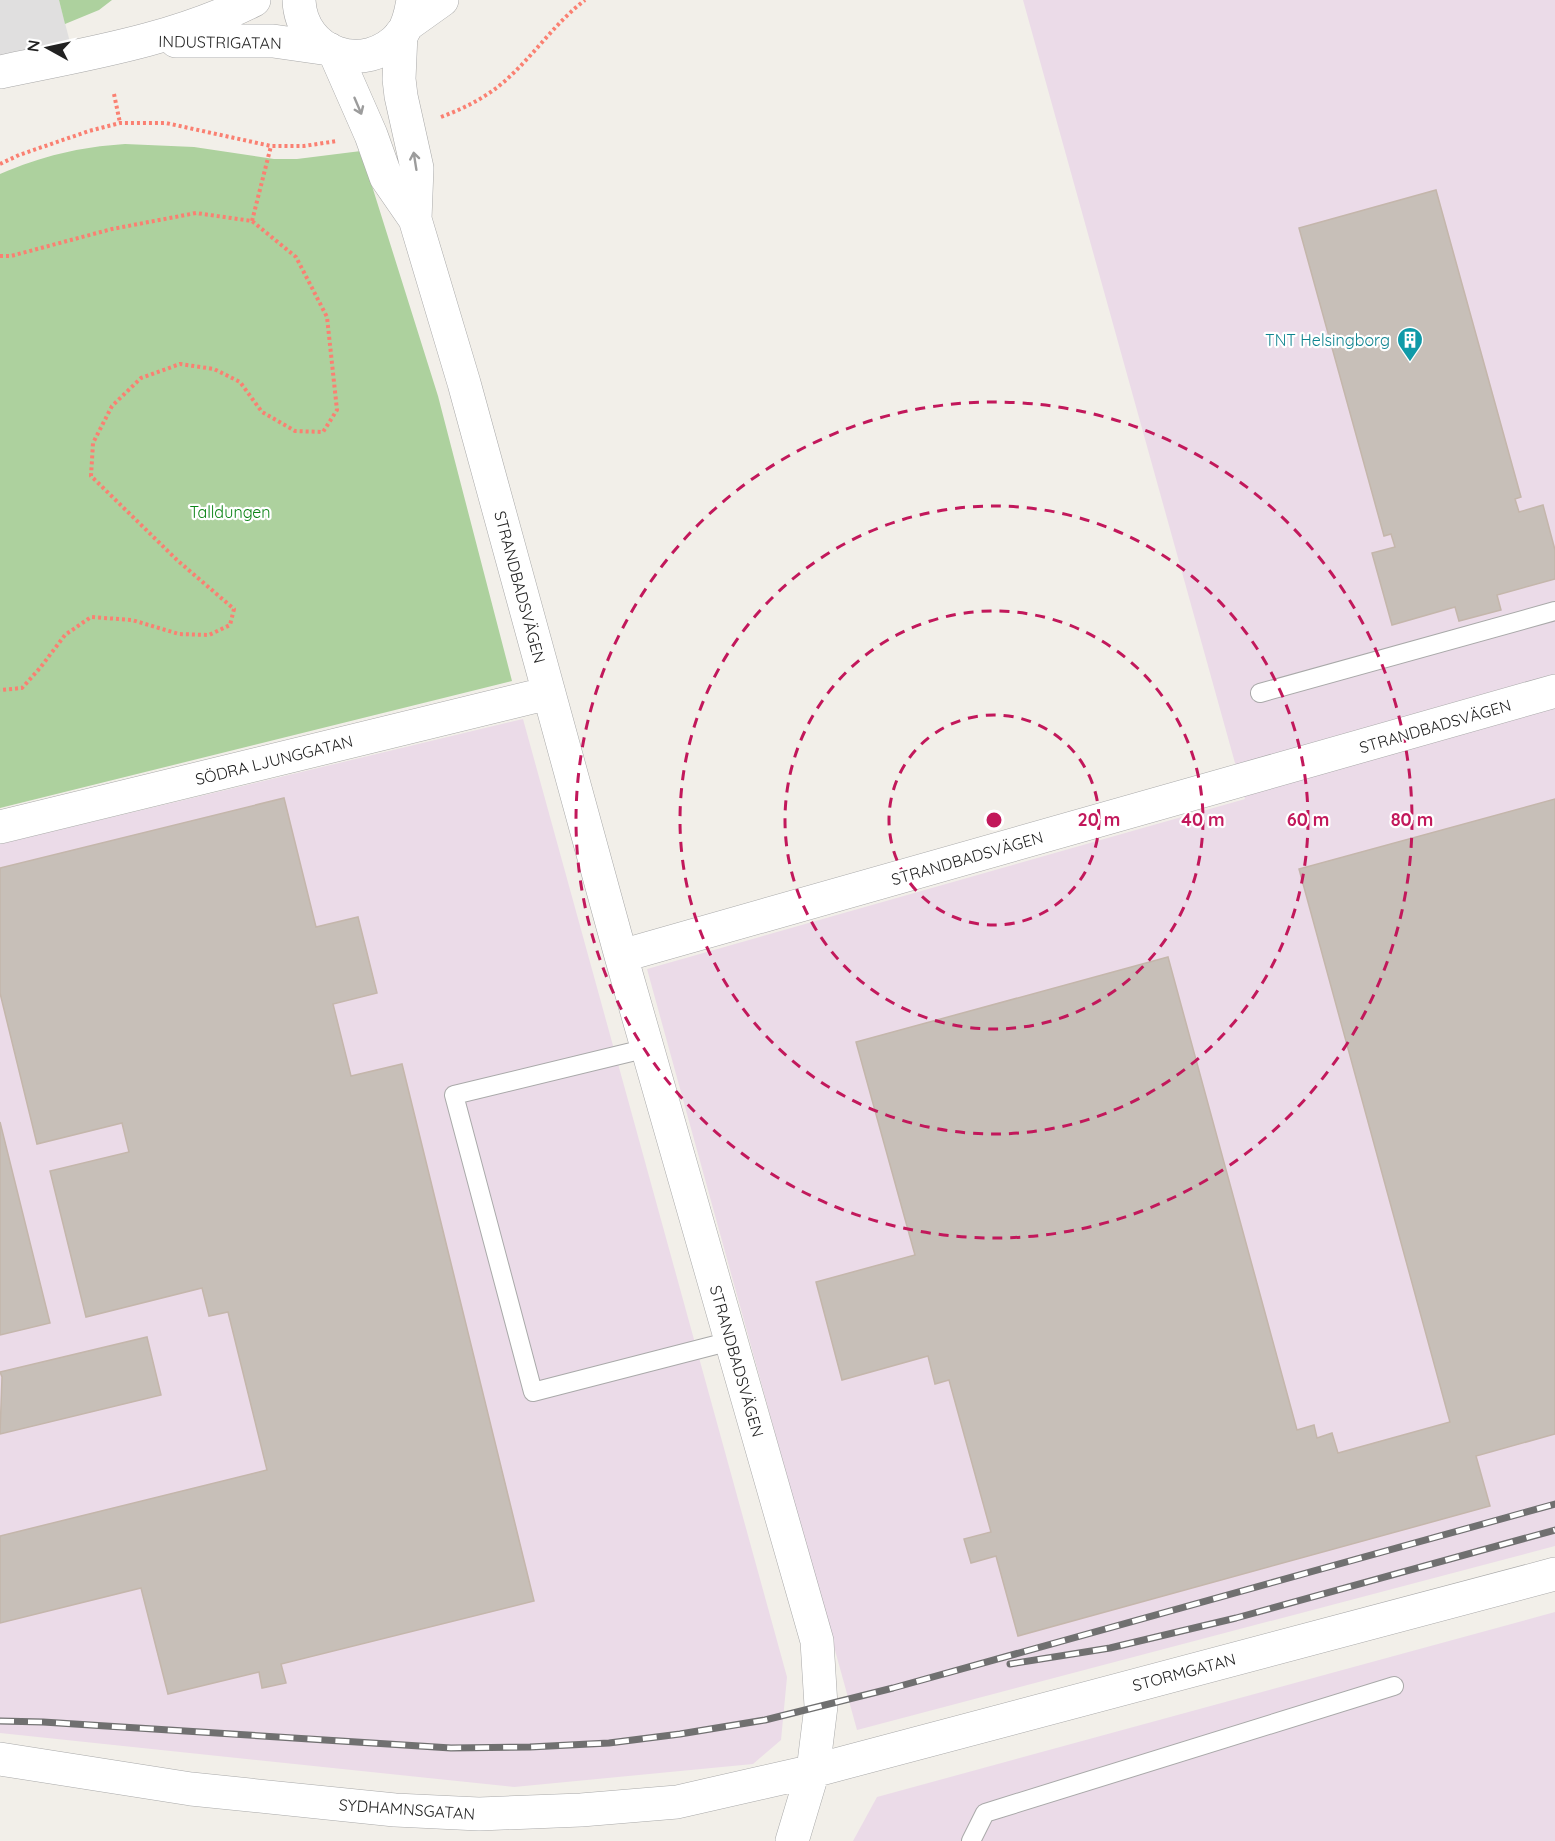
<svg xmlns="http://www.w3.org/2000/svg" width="1555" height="1841" viewBox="0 0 1555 1841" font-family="Quicksand,sans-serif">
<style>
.residential{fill:#e0dfdf}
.industrial{fill:#ebdbe8}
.forest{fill:#add19e}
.building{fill:#c7bfb8;stroke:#c4b6ab;stroke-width:1.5}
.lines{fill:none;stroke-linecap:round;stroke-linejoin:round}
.service-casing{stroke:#a9a9a9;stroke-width:20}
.minor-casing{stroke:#a9a9a9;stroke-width:34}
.tertiary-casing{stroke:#a9a9a9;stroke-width:34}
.path{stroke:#fa8072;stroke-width:4;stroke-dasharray:3 3;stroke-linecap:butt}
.service{stroke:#fff;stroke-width:18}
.minor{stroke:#fff;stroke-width:33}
.tertiary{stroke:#fff;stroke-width:33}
.rail-casing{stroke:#707070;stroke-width:7}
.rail{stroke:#fff;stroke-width:4.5;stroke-dasharray:14;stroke-linecap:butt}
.oneway{stroke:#9c9c9c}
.ring{fill:none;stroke:#c2185b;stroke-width:3;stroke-dasharray:10 8}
.labels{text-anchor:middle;stroke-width:4.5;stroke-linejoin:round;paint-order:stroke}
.street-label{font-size:16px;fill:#222;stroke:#fff}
.culture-label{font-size:16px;fill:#0d838f;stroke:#fff;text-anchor:end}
.park-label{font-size:16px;fill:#0c8416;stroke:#fff}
.centre{fill:#c2185b;stroke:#fff;stroke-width:3}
.ring-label{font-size:18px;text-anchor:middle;font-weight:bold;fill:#c2185b;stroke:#fff;stroke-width:4.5;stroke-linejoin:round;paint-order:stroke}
</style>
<rect width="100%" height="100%" fill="#f2efe9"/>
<path class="residential" d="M0,0h59l13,50 -72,15z"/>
<path class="industrial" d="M1023,0h532v1546l-698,184 -210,-761 598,-170z
M523,719l264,958 -6,63 -28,24 -239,23 -514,-54v-889z
M1555,1612v229h-702l24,-44z"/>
<path class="forest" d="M59,0h53l-13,10 -34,14z
M125,144l69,3 80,12h23l64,-8 77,245 74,285 -512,127v-634c42,-18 79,-27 125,-30z"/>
<path class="building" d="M1436,190l85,307 -6,2 4,13 24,-7 12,45v29l-58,16 4,15 -42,11 -4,-14 -63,18 -20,-72 23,-6 -4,-13 -7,2 -85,-308z
M284,798l32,129 42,-10 19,76 -44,11 18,72 51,-12 132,537 -253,63 5,19 -24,5 -3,-16 -91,22 -27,-106 -141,35v-87l267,-66 -39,-158 -19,4 -7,-28 -116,29 -36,-146 79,-19 -7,-29 -85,21 -37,-151v-125z
M1555,799v635l-79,22 14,50 -472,130 -22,-80 -25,7 -7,-24 27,-7 -42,-152 -14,4 -7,-28 -86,24 -26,-98 99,-27 -59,-213 312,-85 129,473 17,-5 3,13 15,-5 6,20 112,-31 -151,-553z
M0,1122l50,201 -50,12z
M147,1337l14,58 -161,39 2,-57 -2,-5z"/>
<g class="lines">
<defs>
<path id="service" d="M1260,693l295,-82
M648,1048l-194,47 79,297 198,-51
M971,1841l14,-28 409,-127"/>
<path id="minor" d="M401,34l-2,45 2,17 16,72 -2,51
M335,53l36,82 15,42 29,42 49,164 157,573 196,685 4,65 -8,65 -21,70
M0,827l549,-134
M621,956l934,-265
M0,1759l191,30 204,21 84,4 102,-4 96,-8 136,-31 742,-197"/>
<path id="tertiary" d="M299,0c2,54 66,76 102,35 8,-10 10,-23 12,-35
M407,25l35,-25
M176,41h97l56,8
M0,72c86,-18 175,-32 254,-72"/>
</defs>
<use href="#service" class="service-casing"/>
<use href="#minor" class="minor-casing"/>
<use href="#tertiary" class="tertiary-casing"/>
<path class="path" d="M114,94l6,29
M441,117c24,-9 46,-20 65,-37 28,-25 49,-57 79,-80
M0,164l19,-9 70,-24 31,-8h46l105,23h33l33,-5
M252,221l19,-75
M0,256h11l101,-27 84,-16 56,8 44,36 31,60 10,93 -14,22 -28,-1 -33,-19 -22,-30 -26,-13 -34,-5 -39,14 -29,28 -19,37 -2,33 86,84 57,49 -4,16 -21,10 -30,-1 -47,-14 -41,-3 -26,18 -25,33 -18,20 -22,2"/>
<use href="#service" class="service"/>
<use href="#minor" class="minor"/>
<use href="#tertiary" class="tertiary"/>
<defs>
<path id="rail" d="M1010,1664l100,-16 126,-30 319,-88
M0,1721l43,1 408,26 79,-1 79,-4 71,-9 85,-14 128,-32 662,-184"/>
</defs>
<use href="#rail" class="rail-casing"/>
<use href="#rail" class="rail"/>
</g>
<defs><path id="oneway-shaft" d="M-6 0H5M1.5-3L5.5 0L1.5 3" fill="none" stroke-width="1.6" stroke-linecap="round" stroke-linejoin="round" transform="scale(1.5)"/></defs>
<g class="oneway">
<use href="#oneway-shaft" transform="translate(358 106) rotate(67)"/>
<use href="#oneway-shaft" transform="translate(415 161) rotate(-99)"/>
</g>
<g class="ring">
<circle cx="994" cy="820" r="105"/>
<circle cx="994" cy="820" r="209"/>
<circle cx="994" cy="820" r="314"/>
<circle cx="994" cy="820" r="418"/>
</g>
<defs>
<symbol id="building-pin" viewBox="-11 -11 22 30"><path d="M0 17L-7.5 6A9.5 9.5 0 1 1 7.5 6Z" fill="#0f9aa8" stroke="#fff"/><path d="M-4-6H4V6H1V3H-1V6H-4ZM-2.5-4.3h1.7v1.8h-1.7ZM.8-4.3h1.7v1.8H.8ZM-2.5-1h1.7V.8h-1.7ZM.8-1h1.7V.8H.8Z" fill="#fff"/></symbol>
</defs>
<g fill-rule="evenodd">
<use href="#building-pin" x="1395" y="325" width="30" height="40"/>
</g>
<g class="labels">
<g class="street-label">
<text transform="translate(220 42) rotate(1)" y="6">INDUSTRIGATAN</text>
<text transform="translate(520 587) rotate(75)" y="6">STRANDBADSVÄGEN</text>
<text transform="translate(1435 726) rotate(-16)" y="6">STRANDBADSVÄGEN</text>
<text transform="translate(274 760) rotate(-14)" y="6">SÖDRA LJUNGGATAN</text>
<text transform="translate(967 858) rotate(-16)" y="6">STRANDBADSVÄGEN</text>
<text transform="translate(737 1361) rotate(74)" y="6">STRANDBADSVÄGEN</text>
<text transform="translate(1184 1672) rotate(-15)" y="6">STORMGATAN</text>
<text transform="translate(407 1809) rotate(4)" y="6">SYDHAMNSGATAN</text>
</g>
<g class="culture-label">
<text x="1390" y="346">TNT Helsingborg</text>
</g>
<g class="park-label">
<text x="230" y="518">Talldungen</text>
</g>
</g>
<circle cx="994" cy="820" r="9" class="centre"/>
<g class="ring-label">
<text x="1099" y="826">20 m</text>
<text x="1203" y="826">40 m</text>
<text x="1308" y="826">60 m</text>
<text x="1412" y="826">80 m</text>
</g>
<g transform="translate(48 48) rotate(278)" stroke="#ffffff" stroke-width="4.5" paint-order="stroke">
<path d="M0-4.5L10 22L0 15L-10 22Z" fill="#222222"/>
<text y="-9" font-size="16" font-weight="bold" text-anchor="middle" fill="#222222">N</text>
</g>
</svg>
